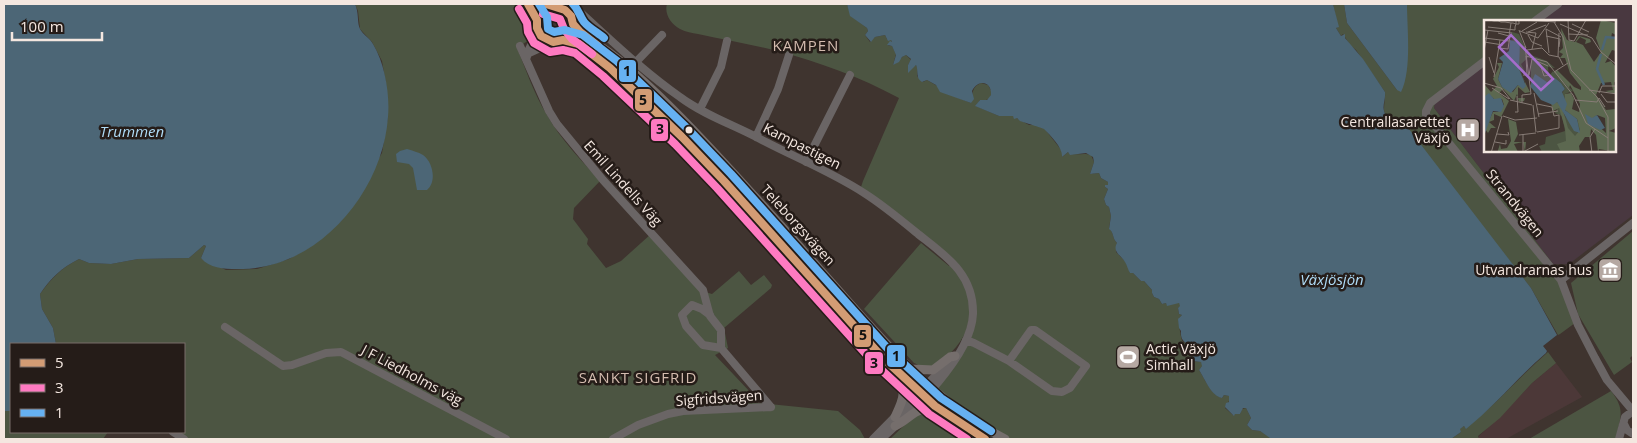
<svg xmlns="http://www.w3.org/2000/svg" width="1637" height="443" viewBox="0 0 1637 443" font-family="'Open Sans',sans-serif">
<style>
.commercial{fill:#4c3838}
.medical{fill:#493840}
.green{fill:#4c5542}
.water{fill:#4c6676}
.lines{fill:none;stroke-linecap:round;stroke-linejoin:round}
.minor{stroke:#6a6565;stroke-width:8}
.major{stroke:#756e6c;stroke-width:9}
.bus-1-casing{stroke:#251c18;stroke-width:11}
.bus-2-casing{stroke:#251c18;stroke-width:11}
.bus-3-casing{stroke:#251c18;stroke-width:11}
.bus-1{stroke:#d39c74;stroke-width:8}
.bus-2{stroke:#fe7ac1;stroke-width:8}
.bus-3{stroke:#66b1f2;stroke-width:8}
.bus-dot{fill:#f4e7e0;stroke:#251c18;stroke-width:2}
.labels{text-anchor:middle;stroke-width:5;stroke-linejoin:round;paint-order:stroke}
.poi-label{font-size:14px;fill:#f4e7e0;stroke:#251c18;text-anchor:end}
.street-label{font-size:14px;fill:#f4e7e0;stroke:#251c18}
.neighbourhood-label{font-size:15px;letter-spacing:1px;fill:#d4bcaf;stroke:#251c18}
.water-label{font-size:15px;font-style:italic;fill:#afdcf7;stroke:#251c18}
.inset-river{fill:none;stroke:#4c6676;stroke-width:2.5}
.inset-road{fill:none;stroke:#877c76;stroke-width:1}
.view{fill:#a56dcb;fill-opacity:0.15;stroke:#a56dcb;stroke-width:2.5}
.inset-edge{fill:none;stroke:#f4e7e0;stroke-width:2.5}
.line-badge{stroke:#251c18;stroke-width:2}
.pale-badge-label{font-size:14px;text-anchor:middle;font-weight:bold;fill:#111}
</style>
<rect width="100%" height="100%" fill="#3f342f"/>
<path class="commercial" d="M1556,363l26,34 -76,42h-27l-1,-2 38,-37 16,-17z"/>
<path class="medical" d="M1562,4h71v211l-64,49h-16l-119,-156 1,-7 51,-39v89h130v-130h-77z"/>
<path class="green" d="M355,4h164c12,11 15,17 13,34l-15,10c9,22 17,46 30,67 14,25 34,45 53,66l-26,27 -1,11 15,20 -1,5 19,24 15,-7 30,-27 51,57 10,3 27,-23 12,14 13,-10 8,10 -1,3 -47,40 4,20 -13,7 37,39 -3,8 89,9 22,19 5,9h-681l-11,-7h11v-88h-128l-3,-16 -11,-19 -2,-15c12,-16 21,-26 39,-35l10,4 22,1 27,-5 51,-1 15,-13 2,1 -5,12 25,12 31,-1 32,-10 27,-16 25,-22 41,-68 6,-37 -2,-32 -4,-23 -10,-19 -12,-13 -2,-18z
M667,4h180l4,12 16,12 1,3 -3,4 5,7 5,-5 10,-2 2,4 4,1 1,2 -4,4h4l4,8 -3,11c5,-3 9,-9 13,-10l5,5 -3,5v7l3,-4 5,-3 2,4 -1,7 6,6 4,-2 29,17 15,6c2,-9 0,-16 10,-20l7,2 4,7 -2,6 -6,3 -4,-1 -4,6 23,10h14l16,9h8l7,3 18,23v6l6,-5c5,5 15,0 23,3l3,7 -4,12 9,-1 2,5 7,4v3l-3,2 3,2 -4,10 2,6 3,2 2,9 -2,12c5,4 3,10 8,15l-1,9 11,11 3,10h3l8,8h3l8,9v3l2,4 5,2 3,5 4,-1 1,2 9,-3 3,1 2,3 -3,2 1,6 3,1 -3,3c0,8 1,15 3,23l5,3 7,12 -1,5 8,1 2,3 -4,5c6,9 12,25 23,28l2,-3 5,1 1,3 -5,9 8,7 2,-1h5l2,-5 4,-1 5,10 -4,7 5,5 8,1 13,8h-268l-78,-55 28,-28 18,-42 -12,-43 -101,-81 3,-9 36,-83c-39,-21 -80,-36 -122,-47 -26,-7 -53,-11 -79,-17 -6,-1 -12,-2 -18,-5 -9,-5 -16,-15 -13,-25z
M1333,4h11l3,19 50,67 7,-9 3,-19v-58h155l-23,17h-53v41l-51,39 -1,7 119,156 22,59 -15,11 -2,1 -27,-47 -132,-167c-22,0 -13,-16 -14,-29l-29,-42 -6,-5 -7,-11 -2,2 -5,-8 2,-1z
M1633,231v124l-3,3 2,4 -18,13 -36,-61 -7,-31z
M921,243l28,23 3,-1c5,9 16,21 17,31 4,26 -4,45 -24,62 -5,5 -12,11 -20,10 -4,-1 -8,-4 -11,-5l-50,-54z
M1548,352l8,11 -24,20 -32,35 -22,18 1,3h-28l10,-7 -2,-3 5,-3 2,2c30,-23 54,-52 82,-76z
M1611,391c15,19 9,26 5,48h-87z
M933,409l19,13 -3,7 14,10h-73l25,-24z
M4,411h7v21h97l-5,7h-99z"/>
<path class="water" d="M4,4h351c4,8 2,19 5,25 3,6 10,9 13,15 12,20 17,50 15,73 -5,74 -68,150 -145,152 -15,0 -32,1 -42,-11l5,-12 -2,-1 -15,13 -51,1 -27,5 -22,-1 -10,-4c-18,9 -28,19 -39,35l2,15 11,19 3,16h-45v67h-7z
M847,4h486l6,23 -3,1 5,8 4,-2v4l18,21 22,33c1,9 -5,16 2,25l1,-1v2l6,3 8,-1 129,168 26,47 -14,11 4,5 -1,2c-28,24 -51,53 -80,76l-2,-3 -4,3 1,3 -10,7 -181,-1 -10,-7 -8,-1 -5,-5 4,-7 -5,-10h-3l-3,6h-5l-1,2 -9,-9 1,-4 3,-1v-6l-5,-1 -2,3c-11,-2 -17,-19 -23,-28l3,-4 -1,-4 -8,-1 -1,-3 2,-2c-1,-3 -2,-6 -4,-8 -4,-7 -10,-6 -9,-17l-2,-3 -1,-9 4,-4 -3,-1 -1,-6 2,-2 -1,-3 -12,3 -1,-3 -4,1 -3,-5 -5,-2 -2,-4v-3l-8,-9h-3l-8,-8h-3c-2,-3 -3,-8 -5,-11 -4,-7 -13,-10 -8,-19 -5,-5 -3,-11 -8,-14l2,-13 -2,-9 -3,-2 -2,-6 4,-10 -3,-2v-2h3v-3l-7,-4 -2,-5 -9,1 4,-12 -1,-5 -7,-4 -16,2 -2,-3 -6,5c1,-9 -11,-21 -18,-28 -1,-1 -22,-7 -24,-8l-3,-3 -3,1 -1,-3h-14l-24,-10 5,-6h7l4,-5c1,-14 -13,-16 -19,-4l2,8 -3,4 -31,-11 -4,-7 -9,-5 -5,2c-7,-4 -3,-11 -6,-17l-8,8v-8l3,-6 -5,-4 -4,2 -3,5 -6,3 3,-10 -4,-9 -5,-1 3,-4 2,1 -1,-2 -3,1 -3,-6 -10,2 -4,5 -6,-7 3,-4 -1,-3 -17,-12z
M1344,4h63c0,24 5,66 -6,88l-4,-2 -50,-67z
M407,149c6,2 11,3 16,6 10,7 14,27 4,35h-10l-4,-22 -4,-4 -12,-2 -1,-8 4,-3z"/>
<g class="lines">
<path class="minor" d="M571,4c35,31 70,66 109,93 24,18 54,28 80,42 34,18 72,33 104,54 19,12 37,27 54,41 28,22 56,40 55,80 -2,44 -61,97 -92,125
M1535,21l23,-17
M520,46l29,65 8,13 46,56 100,110 7,26 11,14v18l50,59
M529,53l24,-11
M526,59c2,-4 2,-8 4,-12 2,-5 7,-9 9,-15
M1486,60l-56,43 -4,8v4l135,165 17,45 17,33 12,22 26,31
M636,62l26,-27
M700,109l21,-42 6,-26
M756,137l22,-48 11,-34
M806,162l44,-87
M1561,280l72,-57
M710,315l-8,-6 -10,-4 -10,10 4,11 17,19 18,3
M225,327l58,39 9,-1 34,-12 15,-1 165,87
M966,340l8,3 35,18 22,-31h4l51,36 -16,22 -8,4 -10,-1 -43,-30
M1624,424l3,6 6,4
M173,432l11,7
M613,439l25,-14 30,-11 15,-3 88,-4
M873,439l72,-73
M1619,439l6,-22 8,-6"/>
<path class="major" d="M528,4l9,16
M537 24a18 18 0 1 1 36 0a18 18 0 1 1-36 0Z
M573,24c11,14 25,20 38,30 29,22 56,49 81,75 50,52 97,106 145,160 49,56 101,116 168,150
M563,40l16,4 31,24 72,69 42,44 158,176 53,49 50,33
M912,369l21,1 17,-13 5,-1
M893,375c15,16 11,23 2,42
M895,426c18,-9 21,-22 44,-16"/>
<defs>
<path id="bus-1" d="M528,4l9,16v8l4,8 12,6 10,-2 16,4 31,24 72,69 42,44 158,176 53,49 50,33
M546,4l19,6 6,6 2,8 7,8 18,14"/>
<path id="bus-2" d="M519,9l8,14 1,9 6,11 16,9 13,-2 12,3 28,23 72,68 42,44 158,176 54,50 38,25
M543,14l17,5 4,10 8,10 20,15"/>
<path id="bus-3" d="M539,4l8,13 1,12 6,3 11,-2 18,5 34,26 72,69 42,44 158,176 52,48 50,33
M573,4c6,6 6,11 11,18 5,6 14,11 20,16"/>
</defs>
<use href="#bus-1" class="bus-1-casing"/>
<use href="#bus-2" class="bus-2-casing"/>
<use href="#bus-3" class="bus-3-casing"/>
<use href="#bus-1" class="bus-1"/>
<use href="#bus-2" class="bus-2"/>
<use href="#bus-3" class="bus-3"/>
</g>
<defs>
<symbol id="hospital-square" viewBox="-11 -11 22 22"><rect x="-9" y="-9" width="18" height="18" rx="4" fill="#b5a8a2" stroke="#251c18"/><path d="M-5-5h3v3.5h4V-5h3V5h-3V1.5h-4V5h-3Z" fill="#fff"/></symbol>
<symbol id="museum-square" viewBox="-11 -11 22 22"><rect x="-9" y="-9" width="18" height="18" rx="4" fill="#b5a8a2" stroke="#251c18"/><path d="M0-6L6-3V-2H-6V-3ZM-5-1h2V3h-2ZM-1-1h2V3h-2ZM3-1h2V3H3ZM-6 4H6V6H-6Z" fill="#fff"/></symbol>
<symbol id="stadium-square" viewBox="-11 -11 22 22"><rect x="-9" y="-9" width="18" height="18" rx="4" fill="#b5a8a2" stroke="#251c18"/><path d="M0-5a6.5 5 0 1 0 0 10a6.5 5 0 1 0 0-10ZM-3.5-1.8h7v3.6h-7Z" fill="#fff"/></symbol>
</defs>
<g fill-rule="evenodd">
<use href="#hospital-square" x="1454" y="116" width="28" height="28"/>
<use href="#museum-square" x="1596" y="256" width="28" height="28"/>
<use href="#stadium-square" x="1114" y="343" width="28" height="28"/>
</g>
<circle class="bus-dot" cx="689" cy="130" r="4.5"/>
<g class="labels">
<g class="poi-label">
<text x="1450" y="127">Centrallasarettet<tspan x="1450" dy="16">Växjö</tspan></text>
<text x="1592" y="275">Utvandrarnas hus</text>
<text x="1146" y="354" text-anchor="start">Actic Växjö<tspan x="1146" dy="16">Simhall</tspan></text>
</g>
<g class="street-label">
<text transform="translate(802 146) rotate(27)" y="5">Kampastigen</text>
<text transform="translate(623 183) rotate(48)" y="5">Emil Lindells Väg</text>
<text transform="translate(1515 203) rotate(51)" y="5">Strandvägen</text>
<text transform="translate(798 225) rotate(48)" y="5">Teleborgsvägen</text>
<text transform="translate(412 375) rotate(28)" y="5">J F Liedholms väg</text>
<text transform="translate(719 398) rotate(-4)" y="5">Sigfridsvägen</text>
</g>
<g class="neighbourhood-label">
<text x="806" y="51">KAMPEN</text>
<text x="638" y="383">SANKT SIGFRID</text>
</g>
<g class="water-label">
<text x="132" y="137">Trummen</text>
<text x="1332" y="285">Växjösjön</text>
</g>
</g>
<g transform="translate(1484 20)">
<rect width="132" height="132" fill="#3f342f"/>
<path d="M28,12l7,2 9,20 19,7 8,7 -7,-1 1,9 4,-5 20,20 -8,3 1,5 18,35 -18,7 2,11h-26l-3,-6 6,-2 1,-7 19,-6 -3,-15 -7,-3 3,-6 21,27 -13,-25 -4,-16 3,-4 -4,-6 -6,-5 -8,4 -10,-6 -6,13v-34l-10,9 4,8h-4l4,10 -1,-1 -5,-12 -1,-12 2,-12 -9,-5 4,-1 -5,-2z" fill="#4c5542"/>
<path d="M117,0l15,3v12l-4,-2 -1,5h5v13l-4,-1 -7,13 6,-2 5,6v16l-2,-1 2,12 -11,-3 8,-1 -2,-8 -10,1 -5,12 10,15 10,-1v19l-7,3 7,2v19l-17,-3 -1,3 -2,-17 -5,-6 -1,8h-5l-6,9 1,6h-19l-4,-8 9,-3 -1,-13 -6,-20 -6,3 -2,-8 6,-1 5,5 6,21 7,8 5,-6 -3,-11 -12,-9v-16l6,-1 3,6 -2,10 7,3 1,-8 -10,-19 -1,3 -15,-16 3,-2 17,17 7,3v-3l-11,-14 -5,-15h-5l3,-4 -4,-2 4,-4 -2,-20 6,12 8,2 4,-6 11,3 1,3 -6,2 1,-4 -6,-3 -4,5 7,3 11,17 7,-10 -5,-14zM113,95l8,3 1,15 -18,-17 6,6 -1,-4zM13,43h5l-4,16 4,8 11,5 5,-7 7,1v-4l5,10 -5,1 -7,-6v11h7l-1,3 -5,1 -2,-8 -3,7 -11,-12 -4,4 10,8 -8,16 -7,-3v6l-5,2 7,6h-5l-3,5 -3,-4 8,-17h5l6,-7 -2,-6 -6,2 -7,-7 -5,5v-15l7,8 6,-6 -4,-7 6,-12zM24,99l8,3 2,12 -4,8h12l-1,10 -2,-10 -9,2 4,8 -21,1 3,-9 1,5 6,-1 4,-7z" fill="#5c6850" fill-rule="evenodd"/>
<path d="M26,20l10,3 -1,26 7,17 -3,3 -5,-4 -7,8 -9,-6 -4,-8 5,-17 -4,-4 10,-7zM51,54l12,8 8,-4 6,5 4,6 -3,3 5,12 -2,6 12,9 3,14 -6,-2 -17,-29 -4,3 -12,-5 -11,-14zM5,73l5,6 7,-1 3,8 -3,6 -8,-1 -9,25v-39zM101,94l7,4 5,-3 8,13 -5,2 -12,-6z" fill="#4c6676"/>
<path class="inset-river" d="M118,30l4,-13 11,1M117,34l-4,15 7,16"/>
<path class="inset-road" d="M5,0l5,1h4l3,1h4l6,1h2l3,1h3v-3l-3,-1v4l-1,3v3M37,0l35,2M84,0l1,20 5,1 12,-21M70,2l9,15 8,33 26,27 11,20v36M76,4l32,14 9,14 16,13M88,4l17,8M4,7l27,3M0,10l28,3M35,10l7,18M36,11l18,7 11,-15M38,11l15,-9M42,12l10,1 -4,16M44,12l18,-7M14,13l11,3 2,-13M84,14l20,1M44,15l4,7 10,4M62,16l14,3 -1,8M0,18l25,3M0,22l19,3M41,26l6,48M15,28l9,1 2,-13M43,30l15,-2 7,7 10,2 4,8M0,31l4,-21M65,33l-3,-24 15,8M42,36l21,6 26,33 13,28 22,15M5,37l5,16M74,37l1,-24M56,44l4,12 5,-1M70,52l14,-9M39,55h4l-1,-19M45,55l3,-16 16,7M10,57l6,-37M0,63l17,5 9,11M8,68l17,11M105,70l28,4M50,73l5,24M115,73l3,-7h15M117,74l6,8h10M26,80l22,5M91,80l22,2 2,-4 6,9M38,83v-8l9,-1M53,84l15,3 2,9M49,85l3,27M31,92h3l-1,-16M54,94l20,-3M19,96l12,4 22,-2M53,112l22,-4v-13l-5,1M13,114l12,1 -1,-3M39,114v18M35,115l17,-2M11,122l11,2v-4M39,132l15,-8M7,133l11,-37M108,133l-2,-16 5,-8"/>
<path class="view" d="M27,15l42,44 -12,11 -42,-43z"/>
<rect width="132" height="132" class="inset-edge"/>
</g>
<g class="line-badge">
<rect x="618" y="59" width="19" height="24" rx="5" fill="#66b1f2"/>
<rect x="634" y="88" width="19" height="24" rx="5" fill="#d39c74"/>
<rect x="650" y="118" width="19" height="24" rx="5" fill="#fe7ac1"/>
<rect x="853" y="324" width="19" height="24" rx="5" fill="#d39c74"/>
<rect x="886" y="344" width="20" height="24" rx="5" fill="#66b1f2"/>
<rect x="864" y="351" width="20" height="24" rx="5" fill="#fe7ac1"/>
</g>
<g class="pale-badge-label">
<text x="627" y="76">1</text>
<text x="643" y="105">5</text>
<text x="660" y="134">3</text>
<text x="863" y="340">5</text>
<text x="896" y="361">1</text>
<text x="874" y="368">3</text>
</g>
<rect width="1637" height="443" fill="none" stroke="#f4e7e0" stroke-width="10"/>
<rect x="10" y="343" width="175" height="90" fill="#251c18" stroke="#786d68"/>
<rect x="20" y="359" width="25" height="8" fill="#d39c74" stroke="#786d68"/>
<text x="55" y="368" font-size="15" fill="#f4e7e0">5</text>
<rect x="20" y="384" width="25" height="8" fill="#fe7ac1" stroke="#786d68"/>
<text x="55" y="393" font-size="15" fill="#f4e7e0">3</text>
<rect x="20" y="409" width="25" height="8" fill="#66b1f2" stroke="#786d68"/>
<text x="55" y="418" font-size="15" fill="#f4e7e0">1</text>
<path d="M12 32v8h90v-8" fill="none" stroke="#f4e7e0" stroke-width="2.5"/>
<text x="20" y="32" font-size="15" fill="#f4e7e0" stroke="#251c18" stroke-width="4" paint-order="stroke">100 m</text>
</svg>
